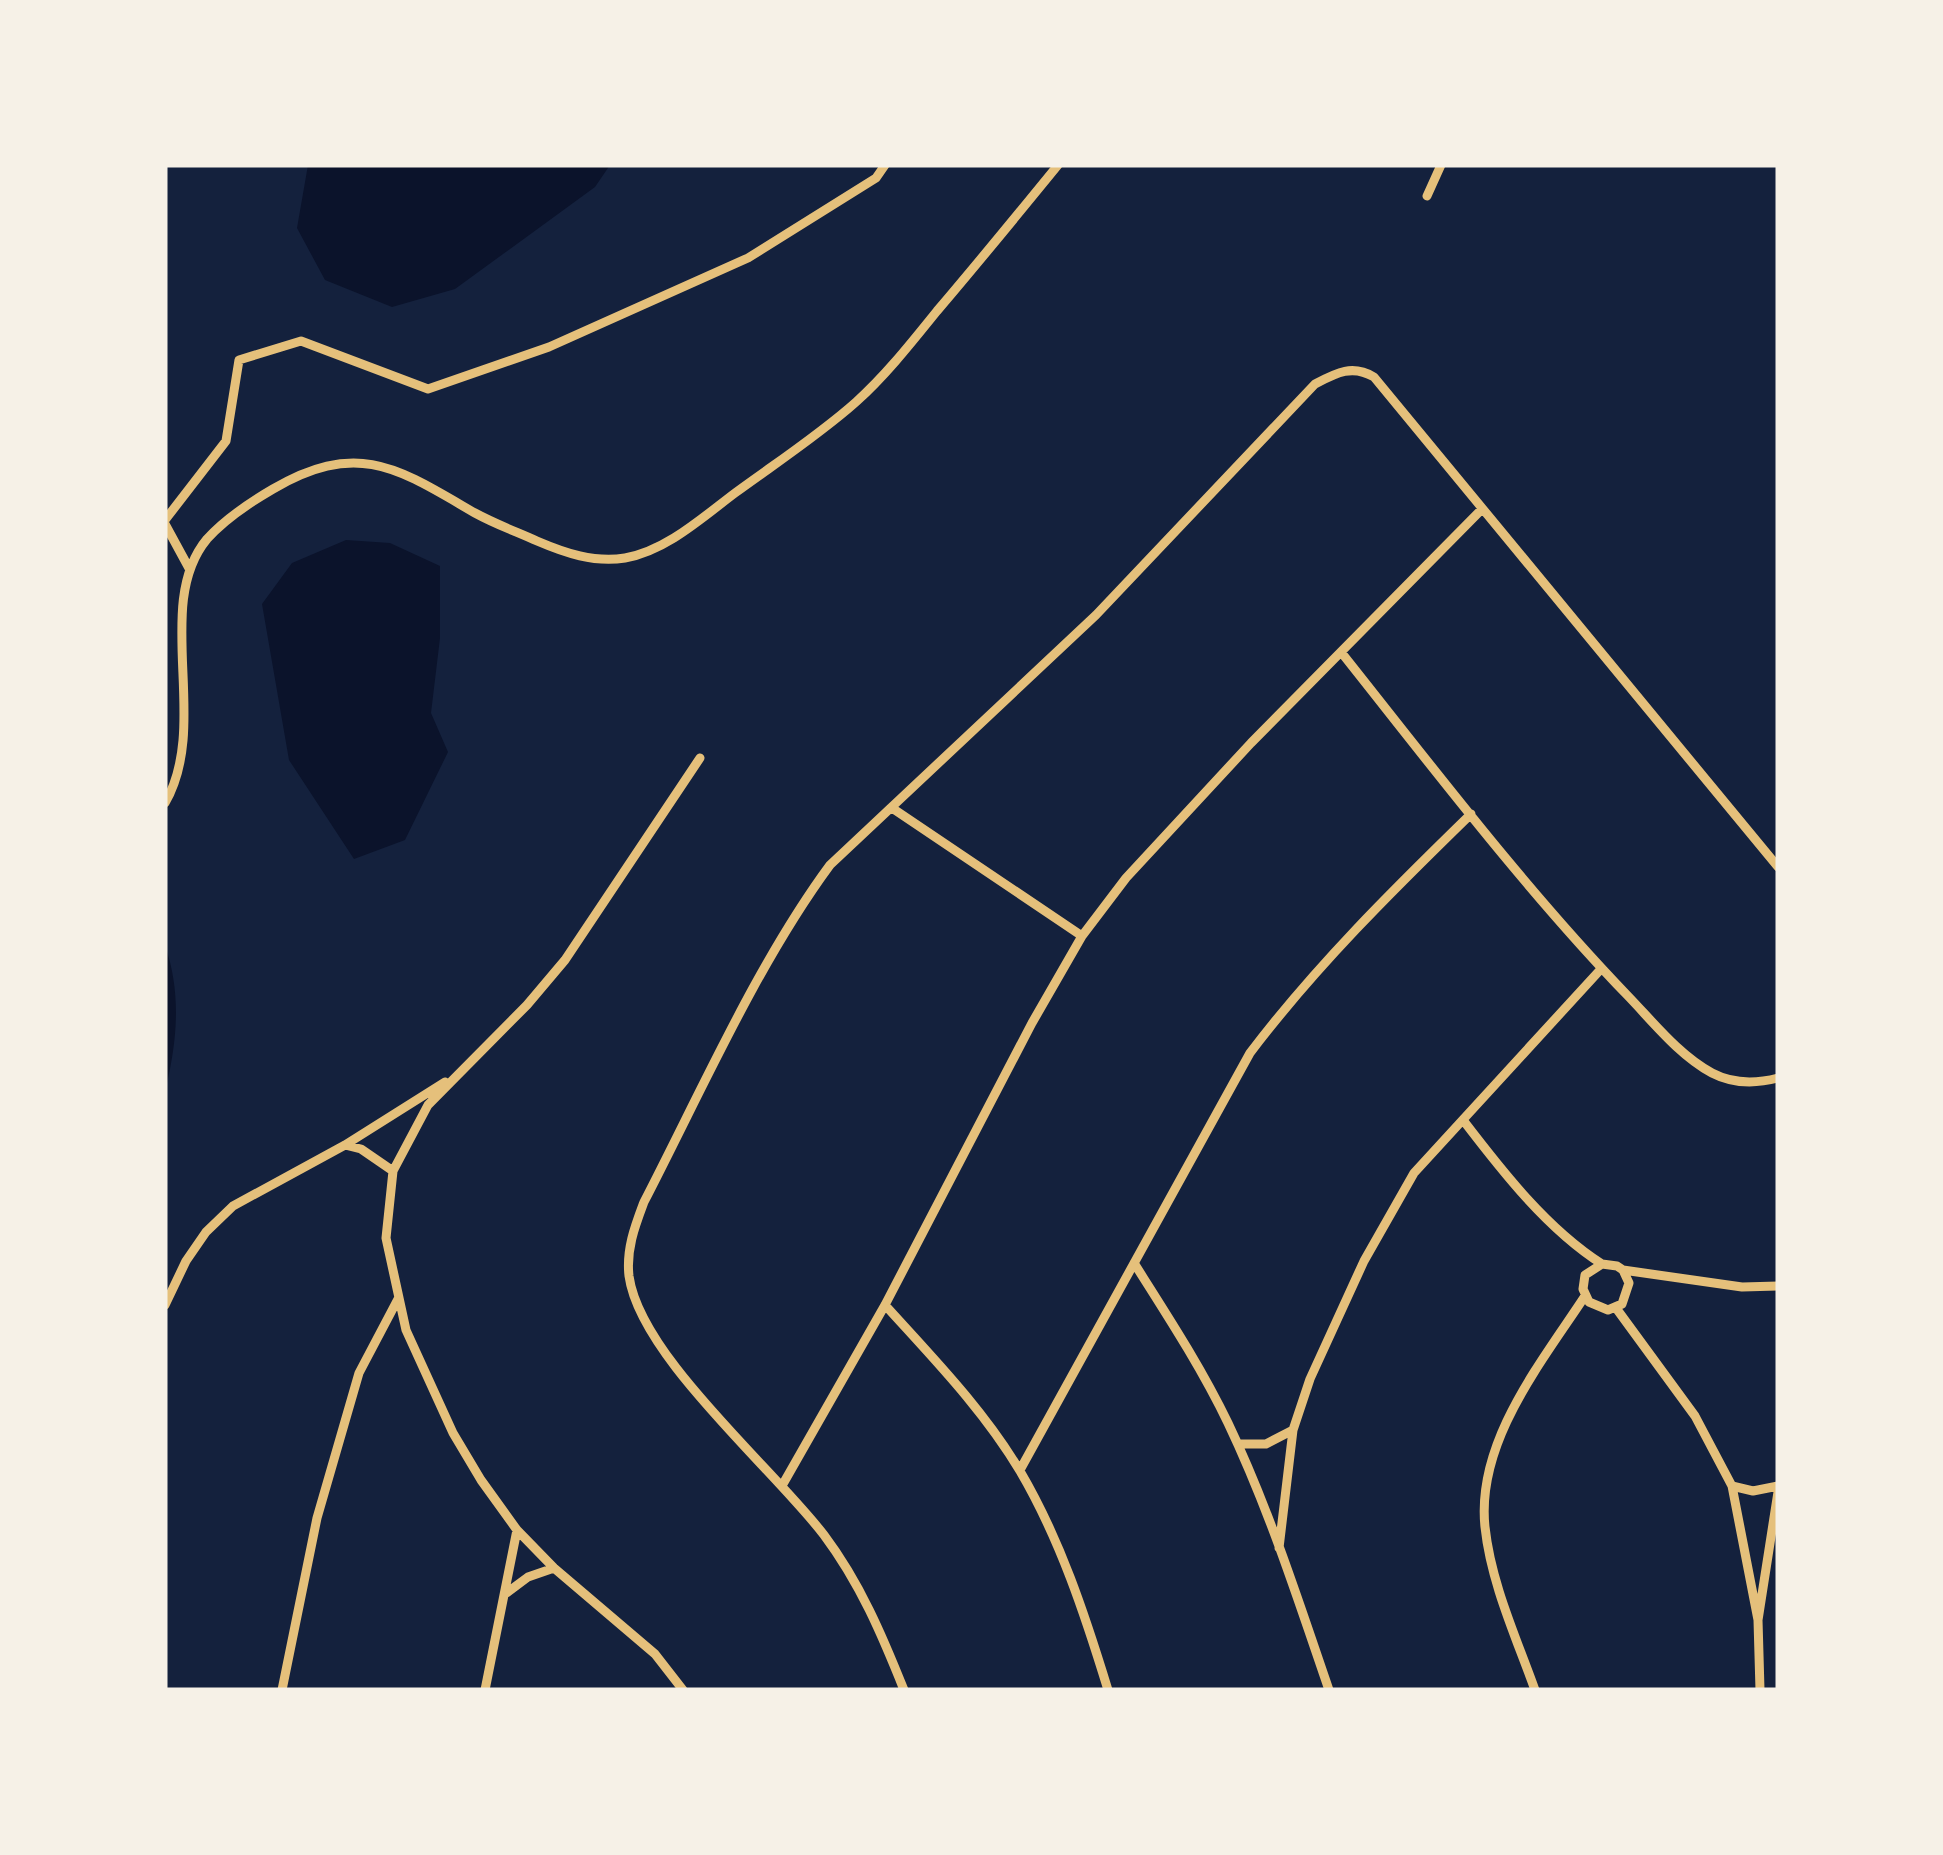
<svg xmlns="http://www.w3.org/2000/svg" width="1943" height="1855" viewBox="0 0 1943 1855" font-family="Helvetica,sans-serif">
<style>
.water{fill:#0b132b}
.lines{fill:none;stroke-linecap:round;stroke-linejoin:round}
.minor{stroke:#e5c07b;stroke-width:9}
</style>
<rect width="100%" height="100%" fill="#14213d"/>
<path class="water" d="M308,165h302l-15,22 -140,102 -63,18 -67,-27 -28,-52z
M346,540l44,3 50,23v72l-9,75 17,39 -43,88 -51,19 -65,-99 -27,-156 30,-41z
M165,945c17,50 12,97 0,147z"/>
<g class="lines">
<path class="minor" d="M1427,196l14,-31
M165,520l61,-79 13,-81 62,-19 127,48 121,-42 199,-89 128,-80 9,-13
M165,524l25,46
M1341,652c93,117 184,237 287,344 26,27 51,59 84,77 21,11 43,11 66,5
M165,803c46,-79 -13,-198 42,-264 19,-21 42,-36 66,-50 86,-50 126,-20 202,24 20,11 42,19 62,28 28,12 57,22 88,17 41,-7 78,-41 110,-65 41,-30 84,-58 121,-91 30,-27 56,-60 81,-91 41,-48 81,-97 121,-146
M892,808l190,128
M1463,1120c39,51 84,109 139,144
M345,1145l16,4 32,22
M1134,1263c33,52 67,104 94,160 41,86 70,177 101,267
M1623,1270l6,13 -7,21 -14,6 -19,-8 -6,-13 2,-14 17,-11 15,2 6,4 119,17 36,-1
M165,1305l21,-44 20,-29 27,-26 112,-61 100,-63
M885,1305c47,52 98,104 135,166 40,68 65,144 88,219
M1616,1308l79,108 37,70 26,134
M1238,1444h28l27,-14
M1020,1470l230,-417c66,-87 142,-162 221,-239
M783,1484l102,-179 147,-282 50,-87 44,-58 125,-135 231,-234
M1732,1486l21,5 25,-5
M1279,1548l14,-118 17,-51 54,-118 50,-88 187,-204
M505,1594l23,-17 26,-9
M282,1690l35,-172 42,-145 39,-74
M485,1690l32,-160
M683,1690l-28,-36 -101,-86 -37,-38 -36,-50 -28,-47 -47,-103 -20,-92 7,-67 35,-66 99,-100 38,-45 135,-202
M904,1690c-22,-55 -44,-107 -80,-155 -52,-68 -184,-179 -195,-259 -3,-27 6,-50 15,-74 57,-110 113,-238 186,-337l266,-250 219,-231c21,-11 37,-20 59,-7l404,490
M1535,1690c-19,-53 -44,-107 -50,-163 -9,-85 56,-164 100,-231
M1760,1690l-2,-70 20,-128"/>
</g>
<rect width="1943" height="1855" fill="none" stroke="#f6f1e7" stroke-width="335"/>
</svg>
